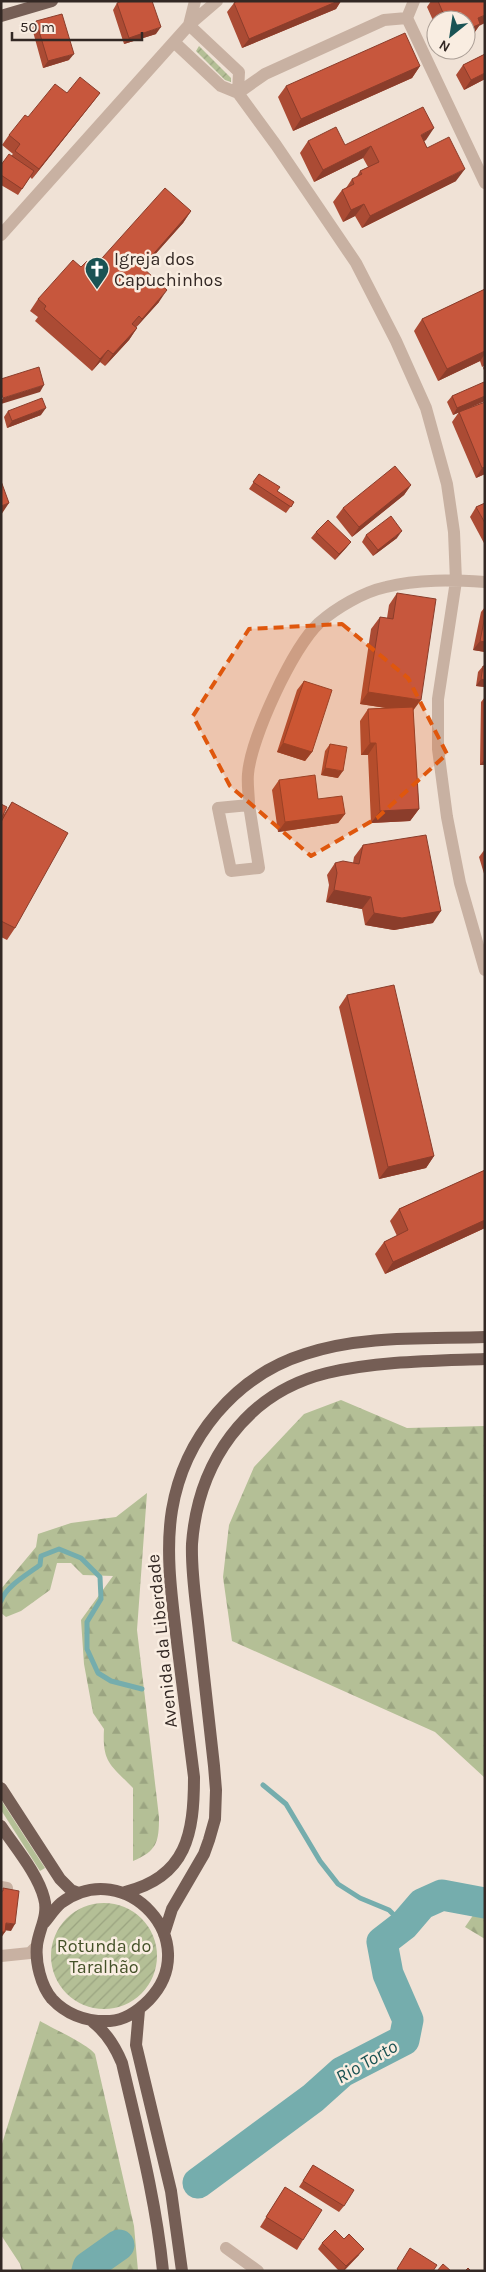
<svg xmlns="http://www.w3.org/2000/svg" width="486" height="2272" viewBox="0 0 486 2272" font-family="Karla,sans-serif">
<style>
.grass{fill:#b4bf96}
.forest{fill:url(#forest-firs)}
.garden{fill:url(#garden-furrows)}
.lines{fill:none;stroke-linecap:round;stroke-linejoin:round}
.stream{stroke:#75adad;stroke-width:5}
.river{stroke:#75adad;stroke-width:31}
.minor{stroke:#c8b1a2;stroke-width:12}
.major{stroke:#755e55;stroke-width:12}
.wall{fill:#ab4b34}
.shaded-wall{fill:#8b3d2b}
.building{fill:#c7573d;stroke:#8b3d2b}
.marked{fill:#df570d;fill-opacity:0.2;stroke:#df570d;stroke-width:4;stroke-dasharray:10 6;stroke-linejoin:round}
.labels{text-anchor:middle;stroke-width:5;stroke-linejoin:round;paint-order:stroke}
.poi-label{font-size:18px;fill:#332824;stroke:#f9ede1;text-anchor:start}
.street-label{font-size:18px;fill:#332824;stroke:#f9ede1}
.park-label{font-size:18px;fill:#445128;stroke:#f9ede1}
.water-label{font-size:19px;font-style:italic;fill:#1a5354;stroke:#f9ede1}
</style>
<defs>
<pattern id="forest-firs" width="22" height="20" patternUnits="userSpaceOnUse" patternTransform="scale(1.25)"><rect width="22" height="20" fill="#b4bf96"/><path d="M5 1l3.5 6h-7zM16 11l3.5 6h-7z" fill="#9ba481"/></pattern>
<pattern id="garden-furrows" width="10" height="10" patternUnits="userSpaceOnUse" patternTransform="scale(1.25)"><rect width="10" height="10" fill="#b4bf96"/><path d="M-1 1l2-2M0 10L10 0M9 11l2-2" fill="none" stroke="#9ba481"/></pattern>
</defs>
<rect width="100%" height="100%" fill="#f0e2d6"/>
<path class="grass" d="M1,1800l44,68 -5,3 -39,-61z"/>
<path class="forest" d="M341,1400l66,28 78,-2v352l-50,-46 -203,-91 -9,-64 6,-52 25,-58 50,-53z
M147,1493l-10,137 22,187c0,25 -2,34 -26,44v-73c-22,-23 -31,-25 -29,-59l-11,-16 -9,-49 -3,-44 32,-44 -30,-1 -12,-12h-14l-7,27 -29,21 -15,6 -5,-4v-24l35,-42 2,-13 33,-11 45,-6z
M485,1908v31l-20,-12 11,-16z
M40,2021c12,7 49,24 55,33l39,172 4,45h-116l-2,-7 -19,-29v-88z"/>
<path class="garden" d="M199,46l32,32v4l-6,-2 -29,-29z
M51 1956a53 53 0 1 1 106 0a53 53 0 1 1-106 0Z"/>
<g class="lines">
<path class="stream" d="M1,1601c5,-15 27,-27 39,-36l1,-9 18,-7 22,9 19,19 1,22 -14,23v27l11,24 13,8 31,8
M263,1785l23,19 34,57 18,23 22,14 29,12 15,15"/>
<path class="river" d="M198,2183l115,-85 29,-26 62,-32 4,-20 -20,-46 -6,-32 22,-17 18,-21 20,-9 43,8
M87,2271l1,-4 31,-22"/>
<path class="minor" d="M407,18l7,-17
M189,25l50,47 -1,21
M189,25l6,-24
M174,42l47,44 17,7 38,52 80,118 40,78 30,67 21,76 7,48 2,49 -18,118v50l9,68 13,66 25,87
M238,93l27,-19 119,-54 23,-2 78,165
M1,235l188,-210 28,-24
M249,805l10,63 -28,3 -13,-63 31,-3c0,-10 -2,-21 -1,-31 3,-36 45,-127 71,-151 17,-15 44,-31 67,-36 32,-8 66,-7 99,-5
M1,1887l6,1
M1,1956l29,-3 7,-7
M226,2248l32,23"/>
<path class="major" d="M1,16l51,-15
M1,1788l59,91 11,11 8,3
M1,1826c14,21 37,48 43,72 5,17 -5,31 -7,47 -2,17 4,41 15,54 16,17 35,23 58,22 16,-1 28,-10 39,-21 56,-58 -23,-145 -88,-97 -6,5 -12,14 -17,20
M125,1892c62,-15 69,-59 69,-115 -6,-45 -11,-90 -17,-135 -5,-43 -12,-89 -5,-132 12,-72 63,-134 133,-156 57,-19 121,-15 180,-17
M164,1934l8,-25 32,-55 5,-14 6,-21 1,-29 -2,-24c-5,-45 -10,-90 -15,-135 -3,-29 -8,-58 -7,-87 6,-81 53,-151 135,-171 52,-12 105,-12 158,-14
M139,2010l-3,35 35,146 11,80
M93,2022c14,11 22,24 29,41 16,69 34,137 41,208"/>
</g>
<path class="wall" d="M237,1h104l-5,8 -94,39 -15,-36 7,-9z
M431,1h54l-6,25 -7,10 -6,2v-18h-30v7l-9,-20z
M117,3l39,31 -32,10 -11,-34z
M36,21l33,39 -26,8 -11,-40z
M485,54v25l-21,11 -8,-15 7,-10z
M420,66l-8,12 -119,53 -15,-34 8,-11z
M67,93h33l-7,9 -61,77 -2,-2 -12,18 -17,-10v-20l12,-11 -11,-9 7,-10 19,-18z
M426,140l-2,1 3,7 29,33 -94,47 -7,-12 -12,6 -10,-20 9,-12 4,-2 6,-9 4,-1 4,-7 8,-4 -5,-9 -49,24 -14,-29 8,-12 37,4z
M191,211l-8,12 -40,45 16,34 -23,25 1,1 -8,12 -24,26 -5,-4 -8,9 -57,-50 3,-4 -8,-6 8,-12 43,-32h13z
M485,289v83l-2,-4 1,-2 -2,1 -2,-6 -42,20 -24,-50 8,-12z
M485,384v17l-32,14 -6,-13 5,-6z
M485,402v72l-9,4 -24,-56 7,-10z
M8,411l33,4 -34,13 -3,-11z
M259,474l18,17 17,11 -8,11 -37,-24z
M411,485l-7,10 -52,42 -16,-20 7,-9z
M485,503v42l-15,-28 6,-10z
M316,532l35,10 -5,6 -11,12 -24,-22z
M366,535l31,3 -24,18 -11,-14z
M397,593l16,118 6,98 -9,12 -39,2 -3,-68h-7l-1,-34 8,-12 19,-1 -27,-4 11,-75 9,-12 7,1 2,-13z
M485,607v45l-12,-2 8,-38z
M483,666l2,21 -9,-1 2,-14z
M304,681l8,71 -7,9 -28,-9 20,-62z
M485,697v68h-5l1,-63z
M330,744l8,34 -17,-3 4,-24z
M279,780l39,19 27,15 -7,9 -60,9 -6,-42z
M12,802l3,126 -8,12 -6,-3v-133l3,10z
M363,845l70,78 -39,7 -29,-5 -3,-16 -36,-7 3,-17 -2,-10 8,-12h18l1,-6z
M485,849v28l-6,-20z
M347,995l87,161 -8,12 -47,11 -40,-172z
M485,1170v58l-100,46 -10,-20 9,-12 13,-6 -7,-15 9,-12z
M313,2165l31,41 -5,6 -40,-25z
M285,2187l18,53 -6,10 -37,-23z
M322,2243l37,12 -15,16h-5l-21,-22z"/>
<path class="shaded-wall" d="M338,1h3l-5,8 -94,39 7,-9z
M485,15v8l-6,3 -7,10 -6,2v-8l12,-12z
M161,27l-5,7 -32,10 5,-6z
M74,54l-5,6 -26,8 5,-7z
M420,66l-8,12 -119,53 8,-12z
M485,73v6l-21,11 7,-10z
M100,93l-7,9 -61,77 7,-10z
M434,128l-8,12 -14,7 9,-12z
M371,146l-8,12 -49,24 9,-12z
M465,169l-9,12 -94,47 8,-12z
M364,204l-9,12 -12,6 8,-12z
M191,211l-8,12 -50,56 9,-12z
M167,290l-8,12 -26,29 9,-12z
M137,328l-8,12 -24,26 8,-12z
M108,350l-8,12 -8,9 8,-12z
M485,351v3l-5,7 -42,20 9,-12z
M44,385l-4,7 -39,12v-4l2,-2z
M485,396v5l-32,14 4,-7z
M46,408l-5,7 -34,13 5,-7z
M485,467v7l-9,4 6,-10z
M411,485l-7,10 -52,42 7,-10z
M9,503l-8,12v-9z
M402,531l-5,7 -24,18 5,-6z
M351,542l-5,6 -11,12 4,-6z
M480,641l5,1v10l-12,-2z
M481,679l4,1v7l-9,-1z
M368,692l53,8 -9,12 -52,-8z
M283,743l29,9 -7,9 -28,-9z
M370,743h6l-8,12h-7z
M485,759v6h-5z
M325,768l18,3 -5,7 -17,-3z
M419,809l-9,12 -39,2 9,-12z
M345,814l-7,9 -60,9 7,-10z
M334,890l37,7 -9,12 -36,-7z
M441,911l-8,12 -39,7 -29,-5 9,-12z
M434,1156l-8,12 -47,11 9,-12z
M485,1220v8l-100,46 8,-12z
M6,1923l9,1 -4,7 -9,-1z
M1,1932h4l-4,6z
M364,2249l-5,6 -16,16 3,-5z"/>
<path class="building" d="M122,1h30l9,26 -32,11 -12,-35z
M237,1h101l-89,38 -15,-36z
M438,1h47v14l-7,3 2,6 -14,6v-10h-20z
M62,14l12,40 -26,7 -12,-40z
M405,33l15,33 -119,53 -15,-33z
M485,54v19l-14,7 -8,-15z
M80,77l20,16 -61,76 -24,-18 5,-7 -11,-9 16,-20 3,2 27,-33 12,9z
M423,107l11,21 -13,7 6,13 22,-11 16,32 -95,47 -6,-12 -13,6 -9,-20 12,-6 -2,-5 10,-5 -2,-3 19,-9 -8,-16 -48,24 -15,-29 28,-14 9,18z
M9,154l25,17 -12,18 -21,-14v-10z
M165,188l26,23 -49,56 25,23 -25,29 -3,-3 -7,8 5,4 -24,26 -5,-4 -8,9 -56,-50 2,-3 -8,-7 35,-39 8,7 6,-6 7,6z
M485,289v62l-38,18 -25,-50z
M39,367l5,18 -41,13 -2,-5v-14z
M484,382l1,2v12l-28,12 -5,-12z
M42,398l4,10 -34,13 -4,-10z
M485,402v65l-3,1 -23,-56z
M395,466l16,19 -52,42 -16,-19z
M259,474l21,13 -3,4 17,11 -3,5 -38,-25z
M1,481l8,22 -8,3z
M485,503v20l-9,-16z
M391,516l11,15 -24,19 -12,-15z
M328,520l23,22 -12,12 -23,-22z
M397,593l39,6 -15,101 -53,-8 12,-75 13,2z
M485,616v26l-5,-1z
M483,666h2v14l-4,-1z
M304,681l28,9 -20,62 -29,-9z
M413,707l6,102 -39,2 -4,-68h-6l-2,-34z
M330,744l17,3 -4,24 -18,-3z
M315,775l3,24 24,-3 3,18 -60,8 -6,-42z
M12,802l56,31 -53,95 -14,-7v-99z
M1,804l6,3 -6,12z
M426,835l15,76 -39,7 -28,-5 -3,-16 -37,-7 3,-17 -2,-10 8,-2 16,3 4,-19z
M394,985l40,171 -46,11 -41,-172z
M485,1170v50l-92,42 -9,-20 24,-12 -9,-21z
M3,1888l16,3 -4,33 -9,-1 -1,9h-4v-41h2z
M313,2165l41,25 -10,16 -41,-25z
M285,2187l37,23 -19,30 -37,-23z
M335,2230l9,9 5,-5 15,15 -18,17 -24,-23z
M410,2248l27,17 -4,6h-34l-2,-2z
M443,2264l8,7h-14z
M468,2268l3,3h-6z"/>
<path class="marked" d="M342,624l66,54 39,76 -70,64 -66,38 -81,-70 -37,-70 56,-87z"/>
<defs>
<symbol id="church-pin" viewBox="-11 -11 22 30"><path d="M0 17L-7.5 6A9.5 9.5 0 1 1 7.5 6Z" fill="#1a5354" stroke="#f9ede1"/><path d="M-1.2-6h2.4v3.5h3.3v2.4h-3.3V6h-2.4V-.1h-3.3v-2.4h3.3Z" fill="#fff"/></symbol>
</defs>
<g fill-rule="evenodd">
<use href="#church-pin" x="83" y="255" width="28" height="38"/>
</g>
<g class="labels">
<g class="poi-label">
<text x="114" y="265">Igreja dos<tspan x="114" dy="21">Capuchinhos</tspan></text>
</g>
<g class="street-label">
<text transform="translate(162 1641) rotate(-96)" y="6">Avenida da Liberdade</text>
</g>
<g class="park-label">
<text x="104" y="1952">Rotunda do<tspan x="104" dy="21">Taralhão</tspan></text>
</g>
<g class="water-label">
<text transform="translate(366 2061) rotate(-30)" y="7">Rio Torto</text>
</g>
</g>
<rect width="486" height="2272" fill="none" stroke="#332824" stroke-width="5"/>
<g transform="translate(451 35) rotate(210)"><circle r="24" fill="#f9ede1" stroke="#aa9e95"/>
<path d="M0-4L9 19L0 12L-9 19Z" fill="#1a5354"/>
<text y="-8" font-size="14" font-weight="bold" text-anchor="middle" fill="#332824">N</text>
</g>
<path d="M12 32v8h130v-8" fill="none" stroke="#332824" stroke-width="2.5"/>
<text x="20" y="32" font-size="15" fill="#332824" stroke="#f9ede1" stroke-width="4" paint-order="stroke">50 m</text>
</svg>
